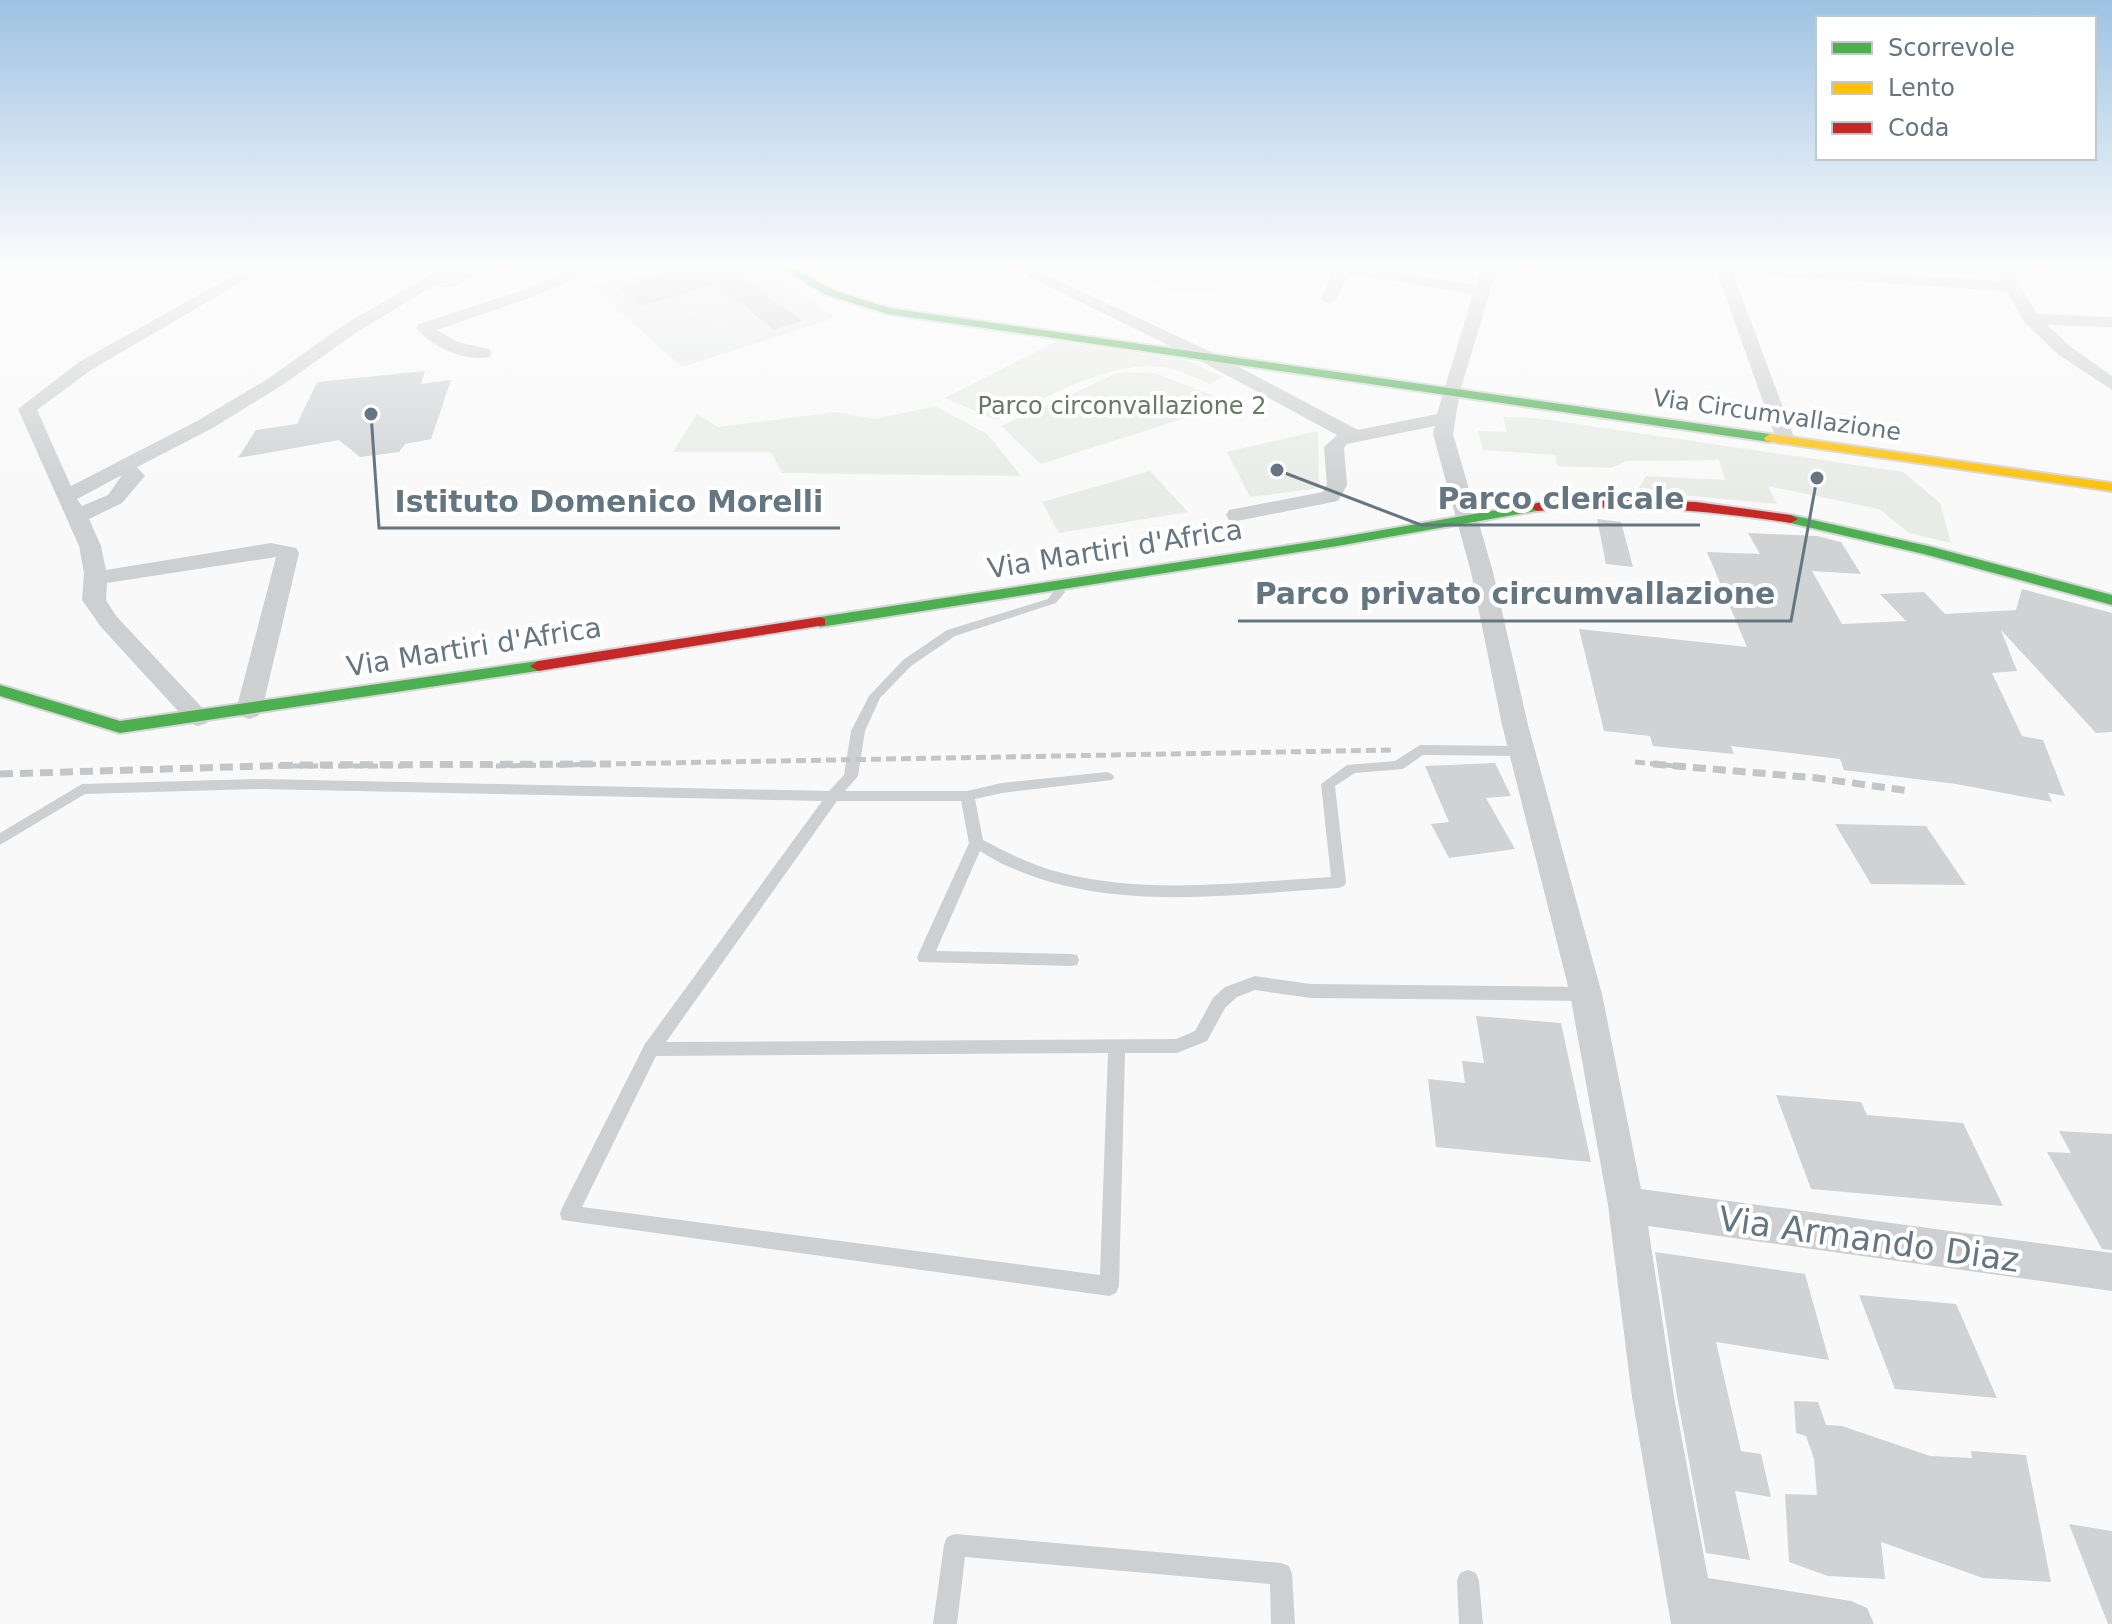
<svg xmlns="http://www.w3.org/2000/svg" width="2112" height="1624" font-family="'DejaVu Sans',sans-serif">
	<style>
		.built { fill: #e8e9e9 }
		.green { fill: #e8ebe6 }
		.building { fill: #d0d2d3 }
		.lines { fill: none; stroke-linecap: round; stroke-linejoin: round }
		.fast-casing { stroke: #d5d6d7; stroke-width: 4 }
		.slow-casing { stroke: #d5d6d7; stroke-width: 4 }
		.jam-casing { stroke: #d5d6d7; stroke-width: 4 }
		.lane { fill: #cecfd0; fill-rule: evenodd }
		.street { fill: #cecfd0; fill-rule: evenodd }
		.fast { fill: #4caf50; fill-rule: evenodd }
		.slow { fill: #ffc107; fill-rule: evenodd }
		.jam { fill: #c62828; fill-rule: evenodd }
		.rail-far1 { stroke: #c3c5c6; stroke-width: 5; stroke-dasharray: 10 5; stroke-linecap: butt }
		.rail { stroke: #c3c5c6; stroke-width: 7; stroke-dasharray: 13 7; stroke-linecap: butt }
		.labels { text-anchor: middle; dominant-baseline: central; stroke-width: 8; stroke-linejoin: round; paint-order: stroke }
		.far-park-label { font-size: 24px; fill: #687a64; stroke: #fff }
		.far-street-label { font-size: 24px; fill: #657683; stroke: #fff }
		.street-label { font-size: 28px; fill: #657683; stroke: #fff }
		.near-street-label { font-size: 34px; fill: #657683; stroke: #fff }
		.leader { fill: none; stroke: #657683; stroke-width: 3 }
		.callout-dot { fill: #657683; stroke: #fff; stroke-width: 3 }
		.callout-label { font-size: 30px; text-anchor: middle; font-weight: bold; fill: #657683; stroke: #fff; stroke-width: 8; stroke-linejoin: round; paint-order: stroke }
	</style>
	<rect width="100%" height="100%" fill="#f9f9f9"/>
	<polygon class="built" points="675,265 764,265 835,318 682,367 590,286"/>
	<g class="green">
		<polygon points="1103,265 1222,265 1217,290 1172,291"/>
		<polygon points="709,294 740,318 705,328 675,304"/>
		<path d="M1057 341 1186 360 1223 377 1210 384C1197 379 1183 371 1169 368 1113 357 1048 398 996 420L945 398Z"/>
		<polygon points="1120,372 1155,373 1232,403 1041,464 1001,426"/>
		<polygon points="935,406 987,434 1021,476 782,473 771,452 673,452 697,414 718,427 836,412 875,419"/>
		<polygon points="1503,417 1536,418 1903,472 1940,503 1951,543 1909,533 1879,509 1768,486 1777,504 1637,491 1646,476 1725,480 1719,460 1626,461 1611,468 1557,466 1555,455 1483,450 1478,431 1507,432"/>
		<polygon points="1318,431 1319,488 1250,497 1227,452"/>
		<polygon points="1150,471 1188,512 1059,533 1042,502"/>
	</g>
	<g class="building">
		<polygon points="652,265 762,265 763,271 742,277 802,321 774,330 716,284 641,306 619,287 665,275"/>
		<polygon points="425,371 421,384 451,380 431,439 405,444 399,452 360,457 339,440 238,458 256,430 297,424 317,382"/>
		<polygon points="1597,519 1621,522 1633,567 1606,564"/>
		<polygon points="1748,533 1817,536 1841,542 1861,574 1812,571 1842,624 1906,621 1880,594 1924,592 1945,614 2016,610 2022,589 2112,613 2112,732 2096,733 2001,630 2017,671 1992,673 2022,736 2043,740 2065,796 2048,793 2052,802 1956,784 1844,770 1840,759 1731,746 1734,754 1653,746 1650,736 1604,731 1579,629 1747,647 1707,552 1760,554"/>
		<polygon points="1495,763 1511,796 1486,798 1515,849 1449,858 1431,824 1449,822 1425,766"/>
		<polygon points="1835,824 1926,826 1966,885 1871,884"/>
		<polygon points="1476,1016 1561,1023 1591,1162 1436,1147 1428,1079 1465,1083 1462,1061 1484,1063"/>
		<polygon points="1776,1095 1861,1102 1867,1115 1963,1123 2003,1206 1811,1189"/>
		<polygon points="2059,1131 2112,1134 2112,1250 2102,1249 2047,1152 2071,1153"/>
		<polygon points="1655,1252 1805,1274 1829,1360 1716,1342 1741,1451 1761,1454 1771,1497 1735,1491 1750,1560 1706,1553 1677,1396"/>
		<polygon points="1859,1295 1956,1304 1997,1398 1895,1389"/>
		<polygon points="1794,1401 1818,1402 1826,1425 1842,1426 1930,1456 1972,1458 1971,1451 2026,1455 2051,1582 1983,1578 1881,1542 1885,1579 1828,1576 1789,1562 1785,1494 1817,1495 1814,1459 1806,1436 1796,1433"/>
		<polygon points="2069,1524 2112,1531 2112,1624 2108,1624"/>
	</g>
	<g class="lines">
		<g class="fast-casing">
			<g id="fast">
				<polygon points="775,265 787,265 835,291 889,308 1770,434 1776,438 1770,442 888,314 827,295"/>
				<polygon points="1537,503 1544,507 1542,510 1337,546 820,627 812,622 820,617 1337,538"/>
				<polygon points="1791,515 1932,547 2112,595 2112,605 1924,554 1786,522 1786,516"/>
				<polygon points="538,661 546,666 544,670 120,733 0,696 0,685 120,721"/>
			</g>
		</g>
		<g class="slow-casing">
			<polygon id="slow" points="1770,434 2112,483 2112,491 1766,441 1764,438"/>
		</g>
		<g class="jam-casing">
			<g id="jam">
				<path d="M1601 499 1696 502 1791 515 1798 519 1791 523C1706 510 1623 503 1537 511L1530 507 1537 503Z"/>
				<polygon points="820,617 825,619 825,625 538,671 530,666 538,661"/>
			</g>
		</g>
		<g class="lane">
			<path d="M1058 583 1062 584 1065 592 1056 603 955 636 911 666 880 698 865 731 858 776 845 791H967L1002 783 1107 772 1112 774 1114 777 1112 780 1002 793 975 799 983 840C1008 853 1033 866 1062 873 1149 895 1242 882 1331 877L1321 784 1347 765 1395 761 1420 745 1522 746 1529 751 1522 756 1423 755 1403 769 1355 773 1335 786 1346 882 1344 886 1339 888C1232 894 1114 913 1012 868 1001 864 990 857 980 851L936 951 1071 954 1077 955 1079 960 1077 965 1071 966 919 962 917 957 969 843 961 801H837L666 1042 1176 1039 1195 1031 1213 998 1225 987 1255 976 1311 984 1586 987 1592 989 1594 994 1592 999 1586 1001 1311 998 1255 990 1237 997 1225 1008 1207 1041 1177 1053H1125L1119 1286 1116 1293 1109 1296 562 1220 560 1214 562 1208 645 1044 822 801 260 789 85 794 0 845V833L82 784 260 779 829 791 844 775 851 731 869 696 903 660 947 630 1048 599 1053 592 1052 586ZM1108 1053 1100 1275 582 1207 656 1056Z"/>
			<polygon points="955,1534 1281,1563 1289,1566 1292,1574 1295,1624 1271,1624 1270,1584 965,1557 957,1624 933,1624 944,1545 947,1537"/>
			<polygon points="1468,1570 1476,1573 1479,1581 1483,1624 1459,1624 1457,1581 1460,1573"/>
		</g>
		<g class="street">
			<path d="M447 265H496L452 287H440L438 283 357 332 281 386 211 429 137 467 145 476 122 503 89 519 101 546 106 570 271 543 296 548 299 553 262 710 258 716 249 719 240 716 236 710 276 557 107 583 106 600 117 617 211 717 207 723 198 726 189 723 101 627 82 600 84 573 79 546 18 409 79 362 236 274H248L250 277 91 370 37 410 71 486 197 421 269 378 345 324ZM122 475 108 495 82 506 77 499Z"/>
			<path d="M583 265H604L535 296 437 330 458 342 489 349 492 353 489 357C464 362 432 347 416 328L419 324 523 290Z"/>
			<polygon points="1005,265 1025,265 1209,351 1358,430 1437,414 1473,294 1348,274 1337,299 1329,304 1321,299 1333,272 1313,268 1311,265 1352,265 1476,285 1482,265 1498,265 1460,391 1453,434 1493,572 1528,725 1602,994 1641,1189 2112,1253 2112,1291 1648,1226 1674,1397 1708,1578 1851,1601 1867,1608 1874,1624 1671,1624 1632,1397 1608,1205 1570,994 1502,725 1471,572 1433,434 1435,426 1347,444 1344,448 1347,485 1338,501 1237,521 1229,520 1226,515 1229,510 1323,492 1327,485 1324,447 1337,435 1197,359"/>
			<polygon points="1682,265 1755,265 2001,281 1991,265 2007,265 2037,314 2112,317 2112,327 2047,325 2071,347 2112,376 2112,390 2059,355 2025,323 2007,291 1733,273 1795,440 1792,444 1778,444 1717,272 1690,270"/>
		</g>
		<use href="#fast" class="fast"/>
		<use href="#slow" class="slow"/>
		<use href="#jam" class="jam"/>
		<g class="rail-far1">
			<polyline points="1635,762 1676,766"/>
			<polyline points="278,766 403,766"/>
			<polyline points="496,766 1394,750"/>
		</g>
		<g class="rail">
			<polyline points="1653,764 1817,778 1910,791"/>
			<polyline points="0,774 298,765 611,764"/>
		</g>
	</g>
	<linearGradient id="sky" x2="0" y2="1"><stop stop-color="#9dc2e2"/><stop offset="0.54" stop-color="#fcfcfc"/><stop offset="1" stop-color="#fcfcfc" stop-opacity="0"/></linearGradient>
	<rect width="2112" height="492" fill="url(#sky)"/>
	<g class="labels">
		<g class="far-park-label">
			<text x="1122" y="406">Parco circonvallazione 2</text>
		</g>
		<g class="far-street-label">
			<text transform="translate(1777 415) rotate(8)">Via Circumvallazione</text>
		</g>
		<g class="street-label">
			<text transform="translate(1115 549) rotate(-9)">Via Martiri d'Africa</text>
			<text transform="translate(474 647) rotate(-9)">Via Martiri d'Africa</text>
		</g>
		<g class="near-street-label">
			<text transform="translate(1869 1239) rotate(8)">Via Armando Diaz</text>
		</g>
	</g>
	<path class="leader" d="M1277 470L1421 525H1700M371 414L379 528H840M1817 478L1791 621H1238"/>
	<g class="callout-dot">
		<circle cx="1277" cy="470" r="8"/>
		<circle cx="371" cy="414" r="8"/>
		<circle cx="1817" cy="478" r="8"/>
	</g>
	<g class="callout-label">
		<text x="1561" y="509">Parco clericale</text>
		<text x="609" y="512">Istituto Domenico Morelli</text>
		<text x="1515" y="604">Parco privato circumvallazione</text>
	</g>
	<rect x="1816" y="16" width="280" height="144" fill="#ffffff" stroke="#c1c8cd" stroke-width="2"/>
	<rect x="1832" y="42" width="40" height="12" fill="#4caf50" stroke="#c1c8cd" stroke-width="2"/>
	<text x="1888" y="56" font-size="24" fill="#657683">Scorrevole</text>
	<rect x="1832" y="82" width="40" height="12" fill="#ffc107" stroke="#c1c8cd" stroke-width="2"/>
	<text x="1888" y="96" font-size="24" fill="#657683">Lento</text>
	<rect x="1832" y="122" width="40" height="12" fill="#c62828" stroke="#c1c8cd" stroke-width="2"/>
	<text x="1888" y="136" font-size="24" fill="#657683">Coda</text>
</svg>
